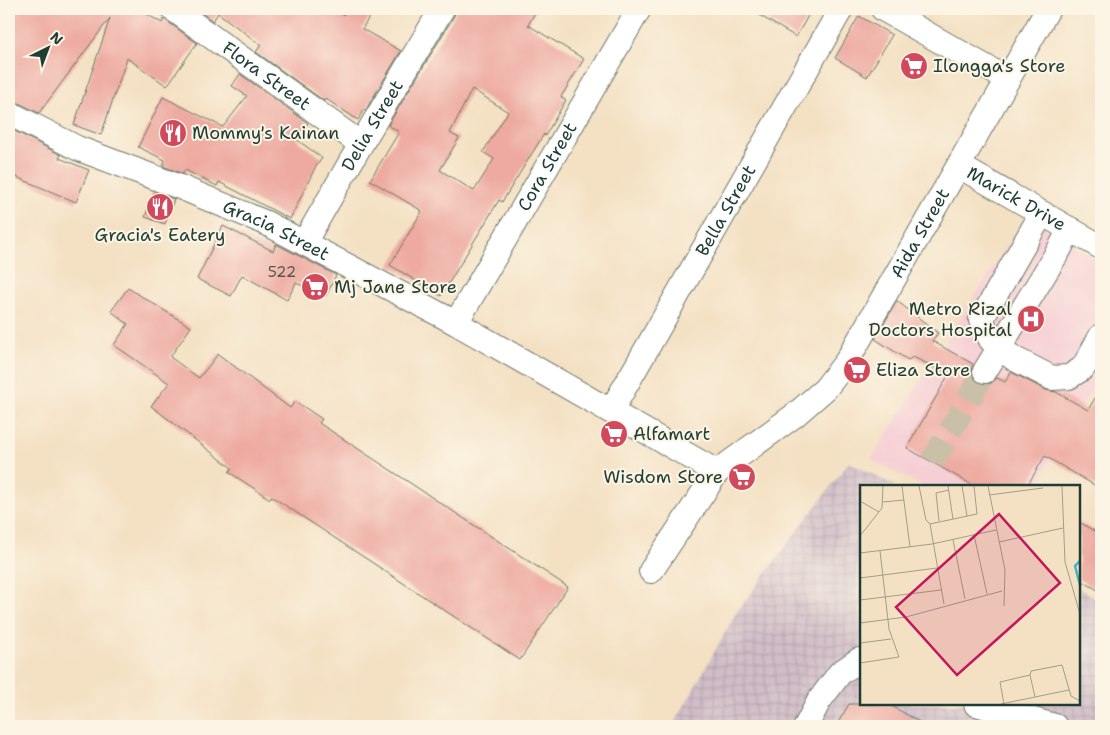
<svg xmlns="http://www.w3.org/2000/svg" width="1110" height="735" font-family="'Shantell Sans',sans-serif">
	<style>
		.built { fill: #f6cfd5 }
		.industrial { fill: url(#industrial-grid) }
		.building { fill: #eeaaa1; fill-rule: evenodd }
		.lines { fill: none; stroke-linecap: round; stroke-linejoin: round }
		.minor-tunnel { stroke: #c9c0a7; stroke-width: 24; stroke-dasharray: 24 12; stroke-linecap: butt }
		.minor-casing { stroke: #6a7666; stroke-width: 26 }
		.minor { stroke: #fff; stroke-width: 24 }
		.labels { text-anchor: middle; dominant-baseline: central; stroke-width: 4; stroke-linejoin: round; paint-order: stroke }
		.number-label { font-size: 15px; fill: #53584f }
		.poi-label { font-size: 18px; fill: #1f3d34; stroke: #fcf5e5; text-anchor: start }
		.street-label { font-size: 18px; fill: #1f3d34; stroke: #fcf5e5 }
		.inset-river { fill: none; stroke: #45b4bf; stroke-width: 2.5 }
		.inset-road { fill: none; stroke: #9f9f8a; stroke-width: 1 }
		.view { fill: #c2185b; fill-opacity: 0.15; stroke: #c2185b; stroke-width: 2.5 }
		.inset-edge { fill: none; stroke: #1f3d34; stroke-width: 2.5 }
	</style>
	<defs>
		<pattern id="industrial-grid" width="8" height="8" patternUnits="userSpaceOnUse" patternTransform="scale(1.25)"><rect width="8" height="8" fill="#d1bdc8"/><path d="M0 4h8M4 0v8" fill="none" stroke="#b3a3ac"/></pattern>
	</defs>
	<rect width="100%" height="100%" fill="#fcf5e5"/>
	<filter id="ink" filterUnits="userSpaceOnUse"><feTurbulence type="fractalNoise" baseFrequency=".02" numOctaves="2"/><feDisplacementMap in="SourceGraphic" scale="10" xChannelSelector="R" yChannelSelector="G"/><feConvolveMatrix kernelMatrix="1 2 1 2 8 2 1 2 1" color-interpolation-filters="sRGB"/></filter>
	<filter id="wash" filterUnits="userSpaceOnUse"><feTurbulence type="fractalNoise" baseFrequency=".0096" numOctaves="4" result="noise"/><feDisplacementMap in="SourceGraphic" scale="20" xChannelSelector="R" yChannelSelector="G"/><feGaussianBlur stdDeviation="1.12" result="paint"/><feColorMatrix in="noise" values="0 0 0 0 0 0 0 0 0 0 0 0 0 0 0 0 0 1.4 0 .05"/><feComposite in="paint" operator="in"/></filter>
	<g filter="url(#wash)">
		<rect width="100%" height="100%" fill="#f4e1c4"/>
		<polygon class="built" points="1026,216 1101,263 1101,374 1035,486 922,486 871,459"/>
		<polygon class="industrial" points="849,462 895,486 861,486 861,704 1079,704 1079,588 1101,602 1101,726 673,726 736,613"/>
		<g id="blocks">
			<g class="building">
				<polygon points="18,9 138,9 162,23 164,19 197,43 167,86 127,58 101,135 74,125 110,18 39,113 15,101 9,99 9,21"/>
				<polygon points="196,9 332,9 343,15 347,9 374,9 362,29 401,51 365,111 364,110 358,120 326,99 324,101 256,52 261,45 218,13 213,21"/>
				<path d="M456 9H537L528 25 584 59 561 97 566 100 545 136 544 134 502 202 499 200 441 296 390 265 422 211 370 180 399 132 388 125 454 16ZM472 89 508 112 483 152 494 159 474 191 440 170 459 138 450 133Z"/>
				<polygon points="749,9 812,9 796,37"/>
				<polygon points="859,16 892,35 867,77 835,58"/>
				<polygon points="240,74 308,123 296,139 322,158 315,168 290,219 219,182 217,186 185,170 183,174 163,166 165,160 138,147 163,97 223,127 247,96 232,86"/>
				<polygon points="9,128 61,155 59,158 89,170 76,202 9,174"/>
				<polygon points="154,192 174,199 165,224 145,217"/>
				<polygon points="223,226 273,251 276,244 336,275 326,296 296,283 287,300 242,275 231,296 197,279"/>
				<polygon points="128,288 191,327 170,357 199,378 218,354 290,408 295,401 322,419 319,423 568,587 520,660 271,496 270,499 229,472 232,468 151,406 169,383 114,345 128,324 111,311"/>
				<polygon points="897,301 938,333 932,341 973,364 971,370 973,377 978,383 985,385 991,383 997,378 1005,382 1011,372 1046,390 1056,392 1088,410 1101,388 1101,489 1045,456 1027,486 974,486 907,448 949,374 913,357 908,360 875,339"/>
				<polygon points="1079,522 1101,535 1101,592 1079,579"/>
				<polygon points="849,704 888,704 927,726 836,726"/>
			</g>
		</g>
	</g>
	<g filter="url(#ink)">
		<use href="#blocks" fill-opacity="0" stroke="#6a7666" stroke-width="1"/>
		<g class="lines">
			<polyline class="minor-tunnel" points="932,462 985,371"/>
			<g class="minor-casing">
				<g id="minor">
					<path id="s1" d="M173 9 361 144"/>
					<polyline points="883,9 1007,79"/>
					<path id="s2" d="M9 113 77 148 180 187 266 223 456 323 717 472"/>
					<path id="s3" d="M959 166 1101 247"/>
					<polyline points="1042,213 981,320 991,340 1013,358 1052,378 1069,377 1083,368 1101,336"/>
					<path id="s4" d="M304 243 361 144 442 9"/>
					<path id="s5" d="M456 323 639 9"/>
					<polyline points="985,371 1059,250 1070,229"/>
					<path id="s6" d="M611 411 841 9"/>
					<path id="s7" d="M651 571 717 472 795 415 825 389 847 361 1048 9"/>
					<polyline points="976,704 1055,726"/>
					<polyline points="806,726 819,701 840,673 859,660 861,660"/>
				</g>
			</g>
			<use href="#minor" class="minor"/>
		</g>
	</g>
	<defs>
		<g id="supermarket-disc" transform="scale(1.4375)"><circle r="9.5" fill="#d1495b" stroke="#fcf5e5"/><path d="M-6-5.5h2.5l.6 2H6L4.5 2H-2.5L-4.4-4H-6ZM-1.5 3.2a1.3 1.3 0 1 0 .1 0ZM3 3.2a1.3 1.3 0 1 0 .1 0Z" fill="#fff"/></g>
		<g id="restaurant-disc" transform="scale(1.4375)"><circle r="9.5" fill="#d1495b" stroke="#fcf5e5"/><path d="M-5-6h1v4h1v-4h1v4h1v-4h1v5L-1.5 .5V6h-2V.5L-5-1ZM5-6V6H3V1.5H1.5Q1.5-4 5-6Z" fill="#fff"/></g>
		<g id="hospital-disc" transform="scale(1.4375)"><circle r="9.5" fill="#d1495b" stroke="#fcf5e5"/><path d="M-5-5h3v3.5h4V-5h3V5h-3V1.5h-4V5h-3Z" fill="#fff"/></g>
	</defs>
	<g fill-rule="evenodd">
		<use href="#supermarket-disc" x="914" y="66"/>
		<use href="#restaurant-disc" x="173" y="133"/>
		<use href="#restaurant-disc" x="160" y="207"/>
		<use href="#supermarket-disc" x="315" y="287"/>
		<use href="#hospital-disc" x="1031" y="319"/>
		<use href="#supermarket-disc" x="857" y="370"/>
		<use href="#supermarket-disc" x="614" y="434"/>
		<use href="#supermarket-disc" x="742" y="477"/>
	</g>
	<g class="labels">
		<g class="number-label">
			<text x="282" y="272">522</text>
		</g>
		<g class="poi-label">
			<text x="933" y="66">Ilongga's Store</text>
			<text x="192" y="133">Mommy's Kainan</text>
			<text x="160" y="235" text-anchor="middle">Gracia's Eatery</text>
			<text x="334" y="287">Mj Jane Store</text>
			<text x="1012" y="309" text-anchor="end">Metro Rizal<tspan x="1012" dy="21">Doctors Hospital</tspan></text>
			<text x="876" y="370">Eliza Store</text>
			<text x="633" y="434">Alfamart</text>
			<text x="723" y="477" text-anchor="end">Wisdom Store</text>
		</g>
		<g class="street-label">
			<text stroke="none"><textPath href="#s1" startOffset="115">Flora Street</textPath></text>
			<text stroke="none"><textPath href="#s4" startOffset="136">Delia Street</textPath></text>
			<text stroke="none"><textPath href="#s5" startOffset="181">Cora Street</textPath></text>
			<text stroke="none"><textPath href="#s3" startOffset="66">Marick Drive</textPath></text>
			<text stroke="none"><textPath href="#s6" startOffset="231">Bella Street</textPath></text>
			<text stroke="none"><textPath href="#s2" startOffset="292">Gracia Street</textPath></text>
			<text stroke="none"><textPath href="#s7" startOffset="438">Aida Street</textPath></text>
		</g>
	</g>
	<g transform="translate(860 485)">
		<rect width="220" height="220" fill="#f4e1c4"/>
		<path class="inset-river" d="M220 76 215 81 220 100"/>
		<path class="inset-road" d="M42 1 50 62M59 1 66 35 70 39M88 1 93 34M102 1 107 31M128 1 145 85 144 121M202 1 205 77 220 129M129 10 183 3M0 16 19 27M23 17 44 15M79 36 76 8 89 5M70 39 84 119M70 39 117 29 114 1M114 50 127 109M0 51 22 23 23 1M93 55 105 114M139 57 203 43M0 68 72 59 136 45M0 93 77 83M0 115 81 105M0 138 46 132 142 106M0 158 31 154M0 178 39 172 29 144 20 66M170 190 171 186 202 180 211 211 220 216M170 190 175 212M141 219 209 205M144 219 140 197 170 190"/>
		<path class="view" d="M139 29 200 98 97 190 36 122Z"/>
		<rect width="220" height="220" class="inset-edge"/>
	</g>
	<rect width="1110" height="735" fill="none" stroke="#fcf5e5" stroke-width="30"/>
	<g transform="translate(48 48) rotate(42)" stroke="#fcf5e5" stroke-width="4" paint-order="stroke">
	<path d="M0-4L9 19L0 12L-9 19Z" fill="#1f3d34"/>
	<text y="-8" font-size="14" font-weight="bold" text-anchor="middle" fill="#1f3d34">N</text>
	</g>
</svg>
